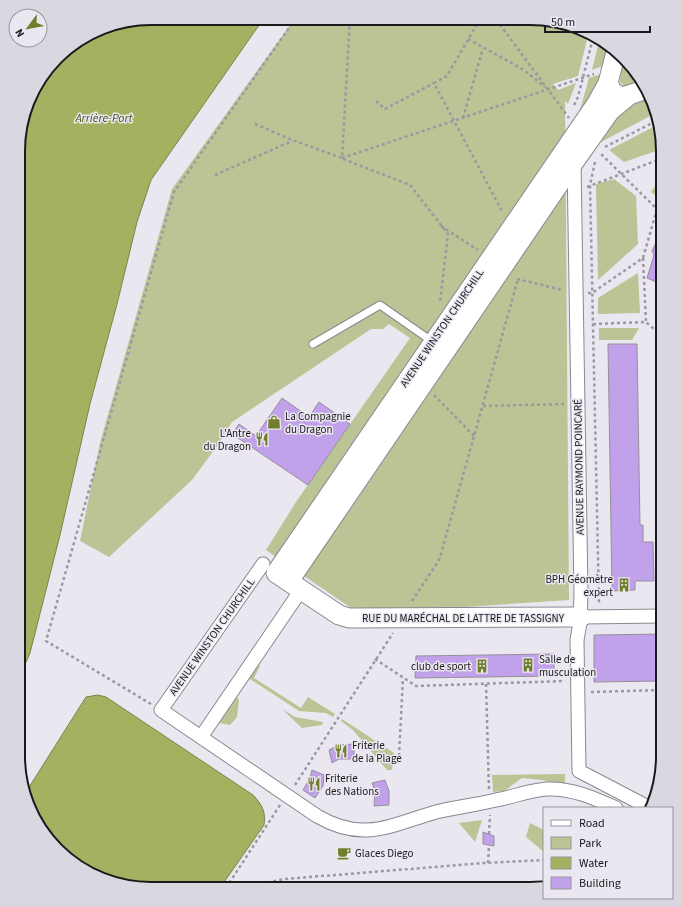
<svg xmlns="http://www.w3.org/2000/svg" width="681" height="907" font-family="'Source Sans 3',sans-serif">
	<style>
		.green { fill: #bac495 }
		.water { fill: #a3b261; stroke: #7a844c }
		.building { fill: #c1a1e9; stroke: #949099 }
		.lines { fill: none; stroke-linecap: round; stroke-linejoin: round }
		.lane-casing { stroke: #8b8890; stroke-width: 9 }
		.street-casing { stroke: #8b8890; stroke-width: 15 }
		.secondary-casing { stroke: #8b8890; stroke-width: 21 }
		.path { stroke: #9b989f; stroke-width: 2.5; stroke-dasharray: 3 3; stroke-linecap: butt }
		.lane { stroke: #fff; stroke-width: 7 }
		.street { stroke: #fff; stroke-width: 13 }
		.secondary { stroke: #fff; stroke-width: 19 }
		.labels { text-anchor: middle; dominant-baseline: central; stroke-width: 3; stroke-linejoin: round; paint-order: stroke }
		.street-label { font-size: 11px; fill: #1a191c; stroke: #ebe7f1 }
		.poi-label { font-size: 11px; fill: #1a191c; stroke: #ebe7f1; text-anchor: start }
		.water-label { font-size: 12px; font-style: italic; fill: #485217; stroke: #ebe7f1 }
		.rim { fill: none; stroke: #1a191c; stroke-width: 2 }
	</style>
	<rect width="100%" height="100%" fill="#ebe7f1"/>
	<g class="green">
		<polygon points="295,18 547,19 588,36 578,76 553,84 558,90 576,83 568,104 565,101 569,600 405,611 354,610 266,550 296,502 410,338 389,324 383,329 371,329 232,422 217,446 192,480 109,557 80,541 100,443 172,189"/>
		<polygon points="599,41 610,45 605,65 592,70"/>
		<polygon points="627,65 641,82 625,87 620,82 621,67"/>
		<polygon points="604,73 578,117 589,78"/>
		<polygon points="650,94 654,114 599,143 595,140 613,113"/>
		<polygon points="657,125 662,149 624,162 609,150"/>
		<polygon points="663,174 663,201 651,192"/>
		<polygon points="614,179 636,196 638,244 598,280 596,184"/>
		<polygon points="638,273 640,313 598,314 598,298"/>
		<polygon points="599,328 639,328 632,340 599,340"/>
		<polygon points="257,664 260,666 254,678 301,708 308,697 335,714 333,717 326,713 299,711 247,677"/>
		<polygon points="237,697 239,700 237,717 230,725 219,723"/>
		<polygon points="282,709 295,717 323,722 322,725 302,728"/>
		<polygon points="342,719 394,753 392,770 387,770 353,730 341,721"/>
		<polygon points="565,774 565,783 562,785 542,780 522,778 504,791 493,792 492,775"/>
		<polygon points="482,820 475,842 459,823"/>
		<polygon points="530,823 544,830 544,852 526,837"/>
	</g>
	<g class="water">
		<polygon points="151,18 264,18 151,180 137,222 117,304 90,404 60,535 30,653 18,681 19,134 36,85 64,51 108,25"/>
		<path d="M98 695 106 697 253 795C262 805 266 811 264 825L220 888H134L77 866 32 815 26 792 86 697Z"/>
	</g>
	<g class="building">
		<polygon points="663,228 663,285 647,278 654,255 652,251"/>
		<polygon points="608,344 637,344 640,525 643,525 643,542 653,542 654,581 635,581 635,590 612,591"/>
		<polygon points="282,398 309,417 319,402 350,424 308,485 232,434 239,424 256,436"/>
		<polygon points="663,634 663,681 594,682 594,635"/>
		<polygon points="554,654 554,676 415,678 416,656"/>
		<polygon points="354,744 354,759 339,759 332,763 329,750 339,745"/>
		<polygon points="312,770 324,775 323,786 315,798 303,790 310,778"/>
		<polygon points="385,780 389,791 389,805 374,806 375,790 372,783"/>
		<polygon points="483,832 494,836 494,846 483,844"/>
	</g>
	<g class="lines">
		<g class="lane-casing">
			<polyline id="lane" points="313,344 380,305 433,342"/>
		</g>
		<g class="street-casing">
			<g id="street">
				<polyline points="574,162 581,593 580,623 577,640 579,771 648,807"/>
				<path d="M263 564 161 710 317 816C363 843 391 825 436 812 456 807 476 805 496 800 513 797 530 790 547 789 572 788 594 798 616 808"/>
				<polyline points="581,617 663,616"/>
				<polyline points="201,737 301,590"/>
			</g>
		</g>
		<g class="secondary-casing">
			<g id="secondary">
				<polyline points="616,52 608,83 613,93 623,97 647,89"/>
				<polyline points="289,581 574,162 610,111 627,97"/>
				<polyline points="581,617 349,618 339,615 276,573 597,103 608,83"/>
			</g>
		</g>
		<g class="path">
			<polyline points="480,19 447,76 434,83 503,213"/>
			<polyline points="489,19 501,26 569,118"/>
			<polyline points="468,39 524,70 545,87"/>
			<polyline points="376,101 385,109 434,83"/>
			<polyline points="574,105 578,97 593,38"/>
			<polyline points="463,118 483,48"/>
			<polyline points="255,124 292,140 342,158 350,19"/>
			<polyline points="605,147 656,121"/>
			<polyline points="342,158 594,74"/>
			<polyline points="343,159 410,185 448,234 440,302"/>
			<polyline points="595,162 590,185 599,604"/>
			<polyline points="215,175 292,141"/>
			<polyline points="587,187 663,158"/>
			<polyline points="441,226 478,250"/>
			<polyline points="643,258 646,322"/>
			<polyline points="517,279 563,290"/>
			<polyline points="588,293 592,293 643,258 657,209 600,153"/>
			<polyline points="593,324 646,322 663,337"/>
			<polyline points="434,395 474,436"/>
			<polyline points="483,406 566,404"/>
			<polyline points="412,601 438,562 441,554 518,279"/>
			<polyline points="375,659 416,686 565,681"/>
			<polyline points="486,684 489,790"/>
			<polyline points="591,692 663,690"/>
			<polyline points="151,704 46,641 174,192 296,18"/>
			<polyline points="399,756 403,678"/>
			<polyline points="295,785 393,633"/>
			<polyline points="489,834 490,815"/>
			<polyline points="488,863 489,846"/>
			<polyline points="226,888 280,805"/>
			<polyline points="238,888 285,879 484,863 544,860"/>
		</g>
		<use href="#lane" class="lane"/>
		<use href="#street" class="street"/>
		<use href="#secondary" class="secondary"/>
	</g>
	<defs>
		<g id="shop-bare" transform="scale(1.08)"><path d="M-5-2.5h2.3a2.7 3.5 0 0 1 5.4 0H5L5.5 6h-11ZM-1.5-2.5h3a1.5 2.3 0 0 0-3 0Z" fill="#717f2c" stroke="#ebe7f1" stroke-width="2.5" paint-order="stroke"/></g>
		<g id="restaurant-bare" transform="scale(1.08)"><path d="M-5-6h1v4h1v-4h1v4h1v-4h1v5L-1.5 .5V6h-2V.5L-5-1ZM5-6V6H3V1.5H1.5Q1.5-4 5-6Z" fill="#717f2c" stroke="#ebe7f1" stroke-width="2.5" paint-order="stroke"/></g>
		<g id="building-bare" transform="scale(1.08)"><path d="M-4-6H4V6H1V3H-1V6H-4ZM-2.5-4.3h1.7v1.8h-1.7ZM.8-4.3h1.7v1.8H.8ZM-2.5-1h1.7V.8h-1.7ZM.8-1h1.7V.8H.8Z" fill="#717f2c" stroke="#ebe7f1" stroke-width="2.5" paint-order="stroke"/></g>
		<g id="cafe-bare" transform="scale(1.08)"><path d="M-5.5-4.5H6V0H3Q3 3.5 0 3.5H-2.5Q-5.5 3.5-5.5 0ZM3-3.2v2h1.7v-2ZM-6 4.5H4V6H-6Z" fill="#717f2c" stroke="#ebe7f1" stroke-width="2.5" paint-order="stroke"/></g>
	</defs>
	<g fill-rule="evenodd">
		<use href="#shop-bare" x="274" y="422"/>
		<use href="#restaurant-bare" x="262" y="439"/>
		<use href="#building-bare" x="624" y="585"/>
		<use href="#building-bare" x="528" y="665"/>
		<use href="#building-bare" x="482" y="666"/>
		<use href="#restaurant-bare" x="341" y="751"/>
		<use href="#restaurant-bare" x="314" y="784"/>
		<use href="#cafe-bare" x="344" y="853"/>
	</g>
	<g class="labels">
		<g class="street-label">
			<text transform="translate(442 328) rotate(-56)">AVENUE WINSTON CHURCHILL</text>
			<text transform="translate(579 467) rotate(-91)">AVENUE RAYMOND POINCARÉ</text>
			<text x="463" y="618">RUE DU MARÉCHAL DE LATTRE DE TASSIGNY</text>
			<text transform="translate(212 637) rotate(-55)">AVENUE WINSTON CHURCHILL</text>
		</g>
		<g class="poi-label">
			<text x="285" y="416">La Compagnie<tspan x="285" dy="13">du Dragon</tspan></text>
			<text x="251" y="433" text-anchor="end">L'Antre<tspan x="251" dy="13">du Dragon</tspan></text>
			<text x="613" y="579" text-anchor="end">BPH Géomètre<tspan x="613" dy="13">expert</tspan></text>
			<text x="539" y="659">Salle de<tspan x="539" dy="13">musculation</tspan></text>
			<text x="471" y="666" text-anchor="end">club de sport</text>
			<text x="352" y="745">Friterie<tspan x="352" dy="13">de la Plage</tspan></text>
			<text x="325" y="778">Friterie<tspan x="325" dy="13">des Nations</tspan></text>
			<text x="355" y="853">Glaces Diego</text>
		</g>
		<g class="water-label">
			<text x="104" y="118">Arrière-Port</text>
		</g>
	</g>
	<path d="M0 0H681V907H0ZM151 25H530A126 126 0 0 1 656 151V756A126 126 0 0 1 530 882H151A126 126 0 0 1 25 756V151A126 126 0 0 1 151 25Z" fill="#dad7e0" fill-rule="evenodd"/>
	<path class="rim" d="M151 25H530A126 126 0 0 1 656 151V756A126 126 0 0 1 530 882H151A126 126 0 0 1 25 756V151A126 126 0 0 1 151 25Z"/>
	<rect x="543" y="807" width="130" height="92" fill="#ebe7f1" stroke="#97959c"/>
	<rect x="551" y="820" width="20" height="6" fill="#ffffff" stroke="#97959c"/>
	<text x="579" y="827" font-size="12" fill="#1a191c">Road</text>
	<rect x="551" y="837" width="20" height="12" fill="#bac495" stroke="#97959c"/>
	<text x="579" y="847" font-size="12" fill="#1a191c">Park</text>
	<rect x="551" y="857" width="20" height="12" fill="#a3b261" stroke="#97959c"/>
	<text x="579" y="867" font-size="12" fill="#1a191c">Water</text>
	<rect x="551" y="877" width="20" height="12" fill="#c1a1e9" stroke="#97959c"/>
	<text x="579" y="887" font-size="12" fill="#1a191c">Building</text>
	<g transform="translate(28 28) rotate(238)"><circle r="19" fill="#ebe7f1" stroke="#97959c"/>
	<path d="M0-3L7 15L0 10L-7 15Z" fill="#717f2c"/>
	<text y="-6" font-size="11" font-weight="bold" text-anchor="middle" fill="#1a191c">N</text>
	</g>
	<path d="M545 26v6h105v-6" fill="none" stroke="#1a191c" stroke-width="2"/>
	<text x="551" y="26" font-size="12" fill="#1a191c" stroke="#ebe7f1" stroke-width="3" paint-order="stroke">50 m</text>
</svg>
